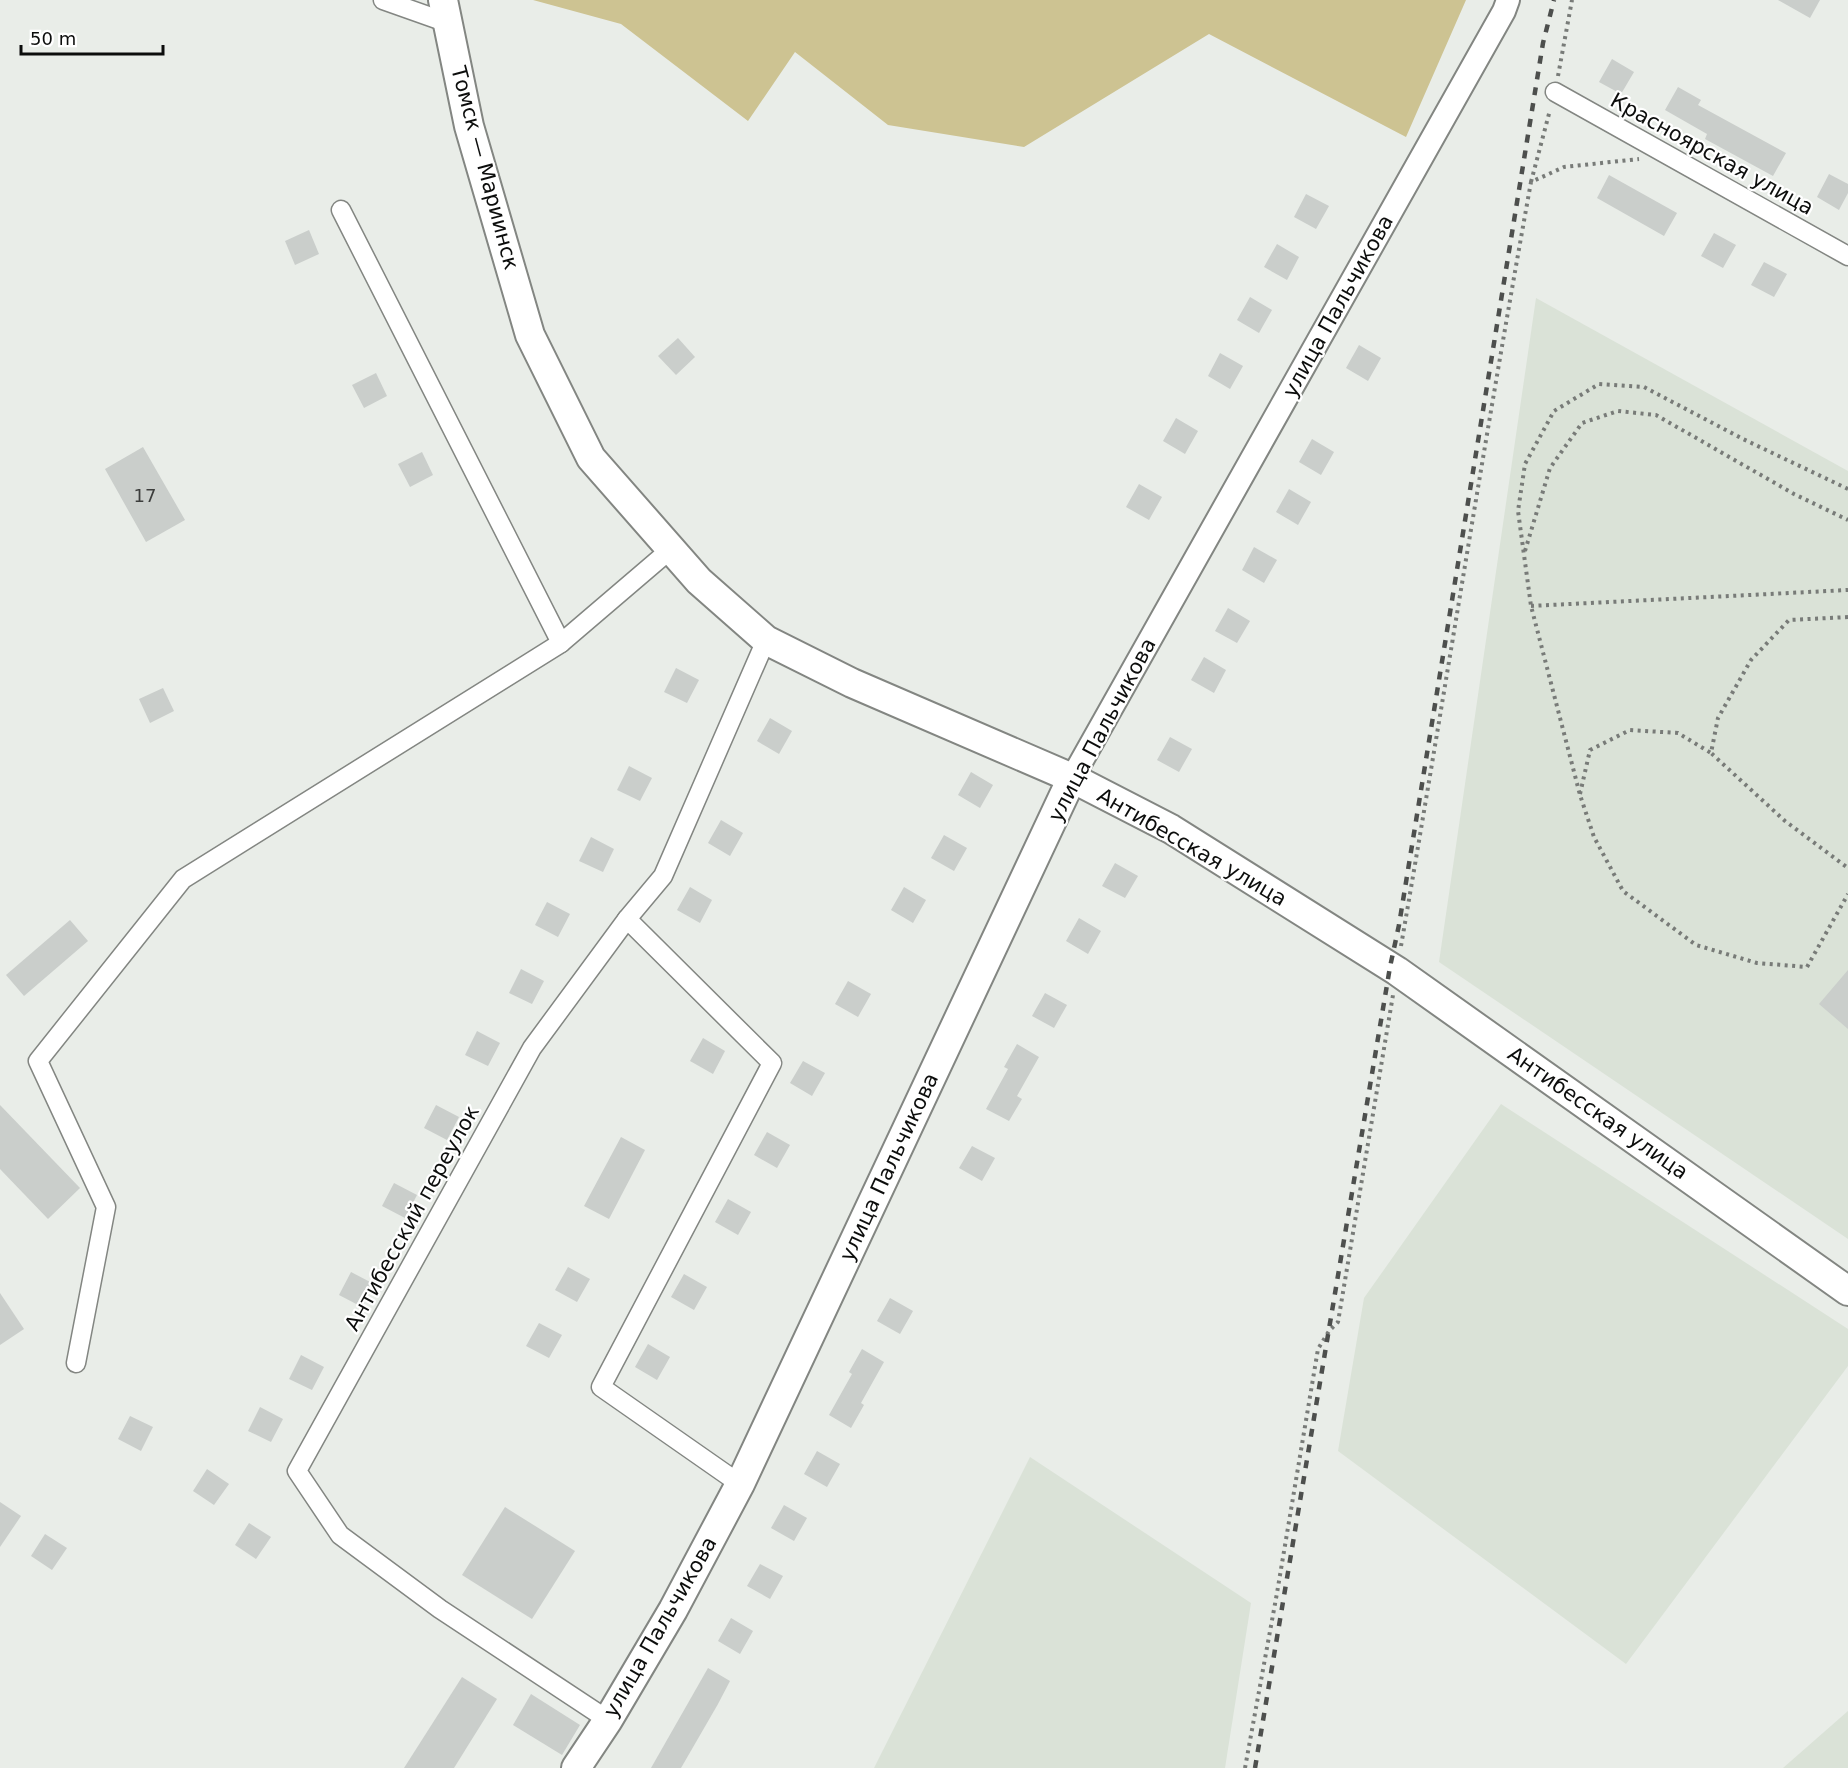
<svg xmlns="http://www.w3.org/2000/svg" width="1848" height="1768" font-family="'DejaVu Sans',sans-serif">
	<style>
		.built { fill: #dae2d7 }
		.green { fill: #cdc392 }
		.building { fill: #cacecb }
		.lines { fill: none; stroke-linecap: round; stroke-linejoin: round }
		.minor-casing { stroke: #838682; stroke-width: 21 }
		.tertiary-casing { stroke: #838682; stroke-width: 26 }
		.primary-casing { stroke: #838682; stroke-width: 32 }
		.path { stroke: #787b78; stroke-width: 4; stroke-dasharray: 3 4.5; stroke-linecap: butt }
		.minor { stroke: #fff; stroke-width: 18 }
		.tertiary { stroke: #fff; stroke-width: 22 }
		.primary { stroke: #fff; stroke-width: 28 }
		.rail { stroke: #4d4f4d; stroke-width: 4.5; stroke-dasharray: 8 8; stroke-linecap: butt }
		.labels { text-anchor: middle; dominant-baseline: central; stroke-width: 4.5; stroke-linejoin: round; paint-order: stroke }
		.number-label { font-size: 18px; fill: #3c3d3c }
		.street-label { font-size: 21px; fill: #0c0d0c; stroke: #fff }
	</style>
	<rect width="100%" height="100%" fill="#e9ede8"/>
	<g class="built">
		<polygon points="1536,298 1848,471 1848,1239 1439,962"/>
		<polygon points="1501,1104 1848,1329 1848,1366 1626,1664 1338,1451 1364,1298"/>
		<polygon points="1030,1457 1251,1603 1225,1768 874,1768"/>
		<polygon points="1848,1711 1848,1768 1783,1768"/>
	</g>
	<polygon class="green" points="533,0 1466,0 1406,137 1209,34 1024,147 888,125 795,52 748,121 621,24"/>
	<g class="building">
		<polygon points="1778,0 1820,0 1810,18"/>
		<polygon points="1612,59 1634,72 1621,94 1599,82"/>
		<polygon points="1678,87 1701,100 1698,105 1786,153 1773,176 1705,139 1707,134 1665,110"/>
		<polygon points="1829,174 1848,184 1848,193 1839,210 1817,197"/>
		<polygon points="1609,175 1677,213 1664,236 1597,198"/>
		<polygon points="1306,194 1329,206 1316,229 1294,217"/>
		<polygon points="309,230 319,254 295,265 285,241"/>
		<polygon points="1714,233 1736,245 1723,268 1701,256"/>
		<polygon points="1277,244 1299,257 1287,280 1264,267"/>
		<polygon points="1764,262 1787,274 1774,297 1751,285"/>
		<polygon points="1250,297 1272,310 1259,333 1237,320"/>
		<polygon points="678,338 695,357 676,375 658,356"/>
		<polygon points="1359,345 1381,358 1368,381 1346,368"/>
		<polygon points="1220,353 1243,366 1230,389 1208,376"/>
		<polygon points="376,373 387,396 364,408 352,385"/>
		<polygon points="1176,418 1198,431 1185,454 1163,441"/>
		<polygon points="1312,439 1334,452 1321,475 1299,462"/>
		<polygon points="143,447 185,520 146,542 105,469"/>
		<polygon points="422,452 433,475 410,487 398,464"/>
		<polygon points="1139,484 1162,497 1149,520 1126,507"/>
		<polygon points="1289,489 1311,502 1298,525 1276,512"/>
		<polygon points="1254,547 1277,560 1264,583 1242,570"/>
		<polygon points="1228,608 1250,621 1237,643 1215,631"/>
		<polygon points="1204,657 1226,670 1214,693 1191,680"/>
		<polygon points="676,668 699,680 687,703 664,692"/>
		<polygon points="163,688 174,711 150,723 139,699"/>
		<polygon points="770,718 792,731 779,754 757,741"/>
		<polygon points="1170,737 1192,749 1179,772 1157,760"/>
		<polygon points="629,766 652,778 640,801 617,790"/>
		<polygon points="971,772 993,785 980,808 958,795"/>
		<polygon points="721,820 743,833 730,856 708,843"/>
		<polygon points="944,835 967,848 954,871 931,858"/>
		<polygon points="591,837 614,849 603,872 579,861"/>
		<polygon points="1115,863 1138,876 1125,898 1102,886"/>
		<polygon points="690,887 712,900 700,923 677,910"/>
		<polygon points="904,887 926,900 913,923 891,910"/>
		<polygon points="547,902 570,914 558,937 535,925"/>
		<polygon points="1079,918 1101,931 1088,954 1066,941"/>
		<polygon points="70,920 88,941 24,996 6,975"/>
		<polygon points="521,969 544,981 532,1004 509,993"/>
		<polygon points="1848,970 1848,1029 1819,1004"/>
		<polygon points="848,981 871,994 858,1017 835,1004"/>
		<polygon points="1045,993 1067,1005 1054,1028 1032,1016"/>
		<polygon points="477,1031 500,1043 488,1066 465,1055"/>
		<polygon points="703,1038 725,1051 713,1074 690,1061"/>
		<polygon points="1017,1044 1039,1057 1017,1096 1022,1099 1009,1121 986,1109 1008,1069 1004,1067"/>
		<polygon points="803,1061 825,1073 812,1096 790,1083"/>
		<polygon points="0,1105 80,1188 48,1219 0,1169"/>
		<polygon points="436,1105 459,1117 447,1140 424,1128"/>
		<polygon points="767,1132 790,1145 777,1168 754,1155"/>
		<polygon points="621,1137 645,1150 609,1219 584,1206"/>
		<polygon points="972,1146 995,1158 982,1181 959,1168"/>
		<polygon points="394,1183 417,1195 405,1218 382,1206"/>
		<polygon points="728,1199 751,1212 738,1235 715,1222"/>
		<polygon points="568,1267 590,1279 577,1302 555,1290"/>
		<polygon points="351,1272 374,1284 362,1307 339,1295"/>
		<polygon points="684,1274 707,1287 694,1310 671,1297"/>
		<polygon points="0,1293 24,1329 0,1345"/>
		<polygon points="890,1298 913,1311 900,1334 877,1321"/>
		<polygon points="539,1323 562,1335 549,1358 526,1346"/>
		<polygon points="648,1344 670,1357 657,1380 635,1367"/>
		<polygon points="862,1349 884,1362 861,1403 864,1405 851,1428 829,1415 852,1374 849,1372"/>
		<polygon points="301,1355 324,1367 312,1390 289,1379"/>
		<polygon points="260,1407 283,1419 271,1442 248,1431"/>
		<polygon points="130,1416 153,1427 141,1451 118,1439"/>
		<polygon points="817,1451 840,1464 827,1487 804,1474"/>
		<polygon points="207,1469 229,1484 214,1505 193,1491"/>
		<polygon points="0,1502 21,1516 0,1547"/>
		<polygon points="784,1505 807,1518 794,1541 771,1528"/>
		<polygon points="505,1507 575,1551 532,1619 462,1575"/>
		<polygon points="249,1523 271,1537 256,1559 235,1545"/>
		<polygon points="45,1534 67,1548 52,1570 31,1556"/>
		<polygon points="760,1564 783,1576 770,1599 747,1586"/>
		<polygon points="731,1618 753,1631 740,1654 718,1641"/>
		<polygon points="708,1668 730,1681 718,1704 681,1768 651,1768"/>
		<polygon points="462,1677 497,1699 454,1768 404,1768"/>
		<polygon points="531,1694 580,1725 562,1755 513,1725"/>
	</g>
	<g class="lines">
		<g class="minor-casing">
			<g id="minor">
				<polyline points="383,0 448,23"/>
				<polyline points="1555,92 1848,256"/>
				<polyline points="341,210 561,643"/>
				<polyline points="627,919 772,1063 601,1387 740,1484"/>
				<polyline points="76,1363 106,1207 38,1061 183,879 561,643 671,549"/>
				<polyline points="608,1720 440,1609 340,1535 297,1471 532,1048 627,919 663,876 766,640"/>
			</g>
		</g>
		<g class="tertiary-casing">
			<polyline id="tertiary" points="1072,778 1504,11 1508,0"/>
		</g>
		<g class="primary-casing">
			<g id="primary">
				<polyline points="443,0 469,126 530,335 591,458 699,581 766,640 852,683 1072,778 1171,829 1397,971 1848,1291"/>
				<polyline points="576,1768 608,1720 673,1610 740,1484 1072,778"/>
			</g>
		</g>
		<g class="path">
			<polyline points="1558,76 1572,0"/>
			<polyline points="1531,182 1550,110"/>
			<polyline points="1848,489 1743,439 1644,387 1599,384 1554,411 1525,464 1518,511 1531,606 1580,795 1594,837 1623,891 1696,945 1757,963 1807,967 1848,894"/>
			<polyline points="1525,551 1550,468 1582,423 1618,411 1656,415 1794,494 1848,520"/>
			<polyline points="1531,606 1848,590"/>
			<polyline points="1848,617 1789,620 1751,660 1718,718 1711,753 1785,821 1848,868"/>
			<polyline points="1580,794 1590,750 1630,730 1678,733 1711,753"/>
			<path d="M1401 946C1445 692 1485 436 1531 182L1564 167 1639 159"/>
			<polyline points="1245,1768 1277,1593 1318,1349 1329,1331 1338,1322 1393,995"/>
		</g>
		<use href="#minor" class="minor"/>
		<use href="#tertiary" class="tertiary"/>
		<use href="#primary" class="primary"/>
		<polyline class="rail" points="1255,1768 1390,967 1399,925 1543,43 1554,0"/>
	</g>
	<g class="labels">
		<g class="number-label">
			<text x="145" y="495">17</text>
		</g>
		<g class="street-label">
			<text transform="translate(1712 154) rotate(29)">Красноярская улица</text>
			<text transform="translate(485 168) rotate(75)">Томск — Мариинск</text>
			<text transform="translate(1338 306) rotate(-61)">улица Пальчикова</text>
			<text transform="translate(1102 730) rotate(-62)">улица Пальчикова</text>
			<text transform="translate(1192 847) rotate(30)">Антибесская улица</text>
			<text transform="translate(1598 1113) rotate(35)">Антибесская улица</text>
			<text transform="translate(889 1167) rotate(-65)">улица Пальчикова</text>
			<text transform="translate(412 1218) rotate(-61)">Антибесский переулок</text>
			<text transform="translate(660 1627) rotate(-60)">улица Пальчикова</text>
		</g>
	</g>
	<path d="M21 45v9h142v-9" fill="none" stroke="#0c0d0c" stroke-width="3"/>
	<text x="30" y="45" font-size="18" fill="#0c0d0c" stroke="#ffffff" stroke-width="4.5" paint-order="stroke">50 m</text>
</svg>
